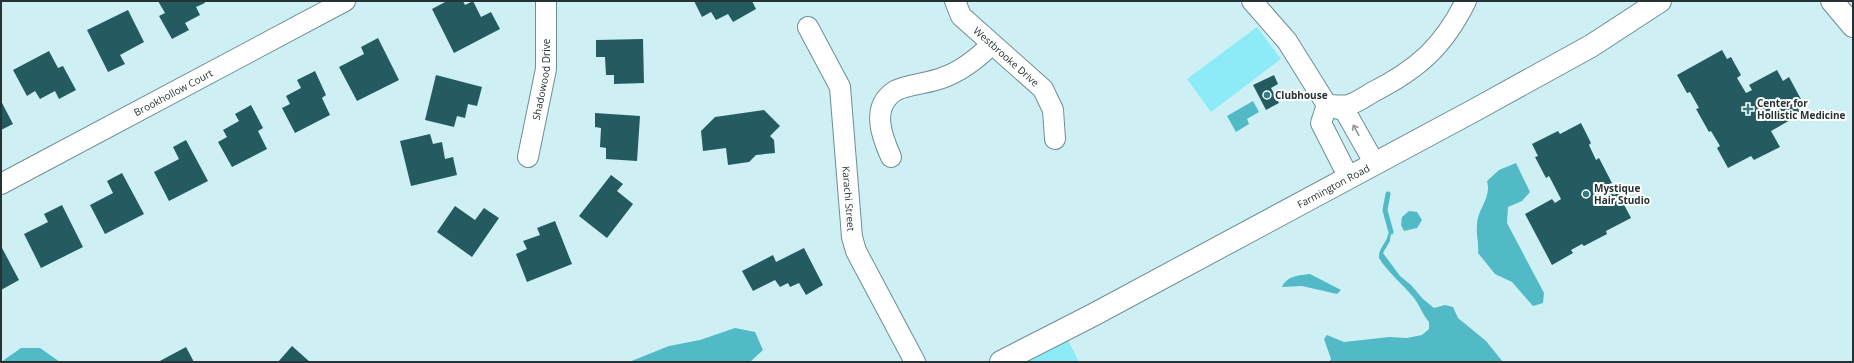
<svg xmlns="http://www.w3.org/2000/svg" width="1854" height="363" font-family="'Open Sans',sans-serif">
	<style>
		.green { fill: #8debf7 }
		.water { fill: #52bac6 }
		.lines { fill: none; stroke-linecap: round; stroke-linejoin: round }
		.stream { stroke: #52bac6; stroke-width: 5 }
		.building { fill: #245b61 }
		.street-casing { stroke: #6e8e92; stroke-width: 22 }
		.secondary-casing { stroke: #6e8e92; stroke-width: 24 }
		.street { stroke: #fff; stroke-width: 20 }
		.secondary { stroke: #fff; stroke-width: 22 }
		.oneway { stroke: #92999a }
		.poi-dot { fill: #337b83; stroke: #fff; stroke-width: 1.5 }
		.labels { text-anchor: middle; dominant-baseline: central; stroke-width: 4; stroke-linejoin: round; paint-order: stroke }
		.street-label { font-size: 10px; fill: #253335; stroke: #fff }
		.poi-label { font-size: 10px; font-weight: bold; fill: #253335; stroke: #fff; text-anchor: start }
	</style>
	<rect width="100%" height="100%" fill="#cef0f5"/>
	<g class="green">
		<polygon points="1257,27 1281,59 1211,112 1187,79"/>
		<polygon points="1067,338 1079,362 1021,362"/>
	</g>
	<g class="water">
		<polygon points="1253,101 1259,112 1247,119 1249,124 1236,132 1227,116"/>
		<path d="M1516 163 1530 192 1522 201 1508 207 1507 223 1544 293 1543 303 1533 306 1512 282 1495 274 1478 253C1479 243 1476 235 1477 225 1477 209 1492 198 1487 181L1499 170Z"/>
		<polygon points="1409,211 1417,212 1422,220 1417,228 1404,231 1401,225 1402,217"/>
		<path d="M1391 232 1390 241 1383 253 1400 276 1411 285 1423 299 1434 308 1445 305 1453 307 1458 318 1486 341 1503 362H1329L1331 359 1324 339 1327 335 1344 342 1389 337 1407 338 1422 335 1429 329V322C1423 315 1420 306 1414 298 1403 284 1388 273 1379 258 1378 248 1387 243 1388 234Z"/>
		<path d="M1310 274 1341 290 1337 294 1302 286 1282 287C1287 276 1299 275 1310 274Z"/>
		<polygon points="735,328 755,332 763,350 750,362 629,362 669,346 700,340"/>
		<polygon points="21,348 40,348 60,362 1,362"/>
	</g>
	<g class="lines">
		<polyline class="stream" points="1388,194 1385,210 1391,232"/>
	</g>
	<g class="building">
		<polygon points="158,1 204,1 205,3 196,7 200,15 185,23 189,30 172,39 159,16 165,13"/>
		<polygon points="447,1 463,1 465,5 473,1 481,17 491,12 500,29 454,53 432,9"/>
		<polygon points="694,1 752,1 756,9 733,22 728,14 716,20 711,12 702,17"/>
		<polygon points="128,10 144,42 120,55 125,64 108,72 87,30"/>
		<polygon points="378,38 399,80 357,101 339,67 364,54 361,47"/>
		<polygon points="643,39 644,83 614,84 614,75 606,75 605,57 596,57 596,40"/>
		<polygon points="1722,50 1727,59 1731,57 1741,75 1737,78 1746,93 1752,90 1749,85 1777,70 1783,81 1789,77 1802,101 1796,105 1801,114 1771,131 1780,147 1754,160 1751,156 1728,168 1717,148 1720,146 1711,131 1709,132 1696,109 1699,108 1690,92 1687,93 1677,75"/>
		<polygon points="49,51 58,68 63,66 76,90 59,99 55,91 40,99 35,91 27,96 13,70"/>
		<polygon points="315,71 326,95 322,98 330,115 295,133 282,108 290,104 286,96 301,88 297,80"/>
		<polygon points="436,75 482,87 477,106 468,104 465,118 457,116 454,127 425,120"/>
		<polygon points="1274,75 1278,84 1271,88 1279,103 1266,110 1253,85"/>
		<polygon points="1,101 13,124 1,130"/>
		<polygon points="251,105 263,128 258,131 267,149 232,167 218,142 227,137 223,130 239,121 235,114"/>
		<polygon points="764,110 780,126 770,136 774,140 775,153 756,155 749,162 728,165 726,148 703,151 701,131 715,117"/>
		<polygon points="595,113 640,116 637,161 606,159 606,148 600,147 601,128 595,127"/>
		<polygon points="1581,123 1591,143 1589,145 1596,160 1599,158 1612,183 1609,184 1614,195 1618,193 1631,218 1606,231 1607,234 1584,246 1582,244 1571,250 1573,253 1552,265 1525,214 1552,199 1555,203 1561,199 1549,176 1546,178 1535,157 1538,156 1532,144 1558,131 1560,134"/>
		<polygon points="430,134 433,144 442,142 445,159 453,157 457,175 411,186 400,141"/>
		<polygon points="186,140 208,181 169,201 154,172 179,159 173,147"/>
		<polygon points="122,173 144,214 105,234 90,205 113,193 107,181"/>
		<polygon points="611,175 623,184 617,191 633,204 607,238 579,216"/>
		<polygon points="62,205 83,247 41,268 24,234 48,222 44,214"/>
		<polygon points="455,206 475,220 484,208 499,218 472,257 437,232"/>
		<polygon points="555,221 572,264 527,282 516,254 527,249 523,241 540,235 537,228"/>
		<polygon points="1,246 19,280 1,290"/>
		<polygon points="804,248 823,285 806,295 799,283 790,287 788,283 780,287 775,280 753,291 742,271 773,255 776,262"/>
		<polygon points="292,346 310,362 278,362"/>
		<polygon points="186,347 194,362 158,362"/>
	</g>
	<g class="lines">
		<g class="street-casing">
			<g id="street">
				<path id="s1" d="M955 1 961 16 1043 89 1053 110 1055 139"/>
				<path d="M1252 1 1287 41 1327 105C1334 105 1342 106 1348 105 1357 103 1366 96 1373 92 1418 69 1443 47 1466 1"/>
				<path id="s2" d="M808 27 840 87 852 237 856 251 915 362"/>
				<path id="s3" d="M528 157 546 69V1"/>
				<path d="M891 157C882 137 870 107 895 91 904 85 930 83 942 78 962 71 977 59 992 44"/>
				<polyline points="1349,178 1321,123 1327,105 1345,111 1375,164"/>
				<path id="s4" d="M1 184 345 1"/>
			</g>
		</g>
		<g class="secondary-casing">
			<g id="secondary">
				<polyline points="1832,1 1853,26"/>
				<path id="s5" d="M1001 362 1093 315 1473 111 1591 46 1660 1"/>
			</g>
		</g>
		<use href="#street" class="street"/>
		<use href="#secondary" class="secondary"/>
	</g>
	<defs><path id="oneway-shaft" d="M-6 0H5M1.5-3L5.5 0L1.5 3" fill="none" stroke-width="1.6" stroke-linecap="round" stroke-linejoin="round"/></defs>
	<use class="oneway" href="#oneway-shaft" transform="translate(1356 130) rotate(-119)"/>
	<g class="poi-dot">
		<circle cx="1267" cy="95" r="4"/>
		<path d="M1746 103h4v4h4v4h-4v4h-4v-4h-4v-4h4z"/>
		<circle cx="1586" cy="194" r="4"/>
	</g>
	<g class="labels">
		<g class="street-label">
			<text stroke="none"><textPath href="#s1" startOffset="77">Westbrooke Drive</textPath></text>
			<text stroke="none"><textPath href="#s3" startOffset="79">Shadowood Drive</textPath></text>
			<text stroke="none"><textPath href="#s4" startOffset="195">Brookhollow Court</textPath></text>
			<text stroke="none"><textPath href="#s5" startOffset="376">Farmington Road</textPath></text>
			<text stroke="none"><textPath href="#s2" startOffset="180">Karachi Street</textPath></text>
		</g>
		<g class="poi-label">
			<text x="1275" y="95">Clubhouse</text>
			<text x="1757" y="103">Center for<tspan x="1757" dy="12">Hollistic Medicine</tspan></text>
			<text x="1594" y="188">Mystique<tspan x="1594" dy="12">Hair Studio</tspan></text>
		</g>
	</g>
	<rect width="1854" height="363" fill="none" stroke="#253335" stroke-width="4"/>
</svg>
